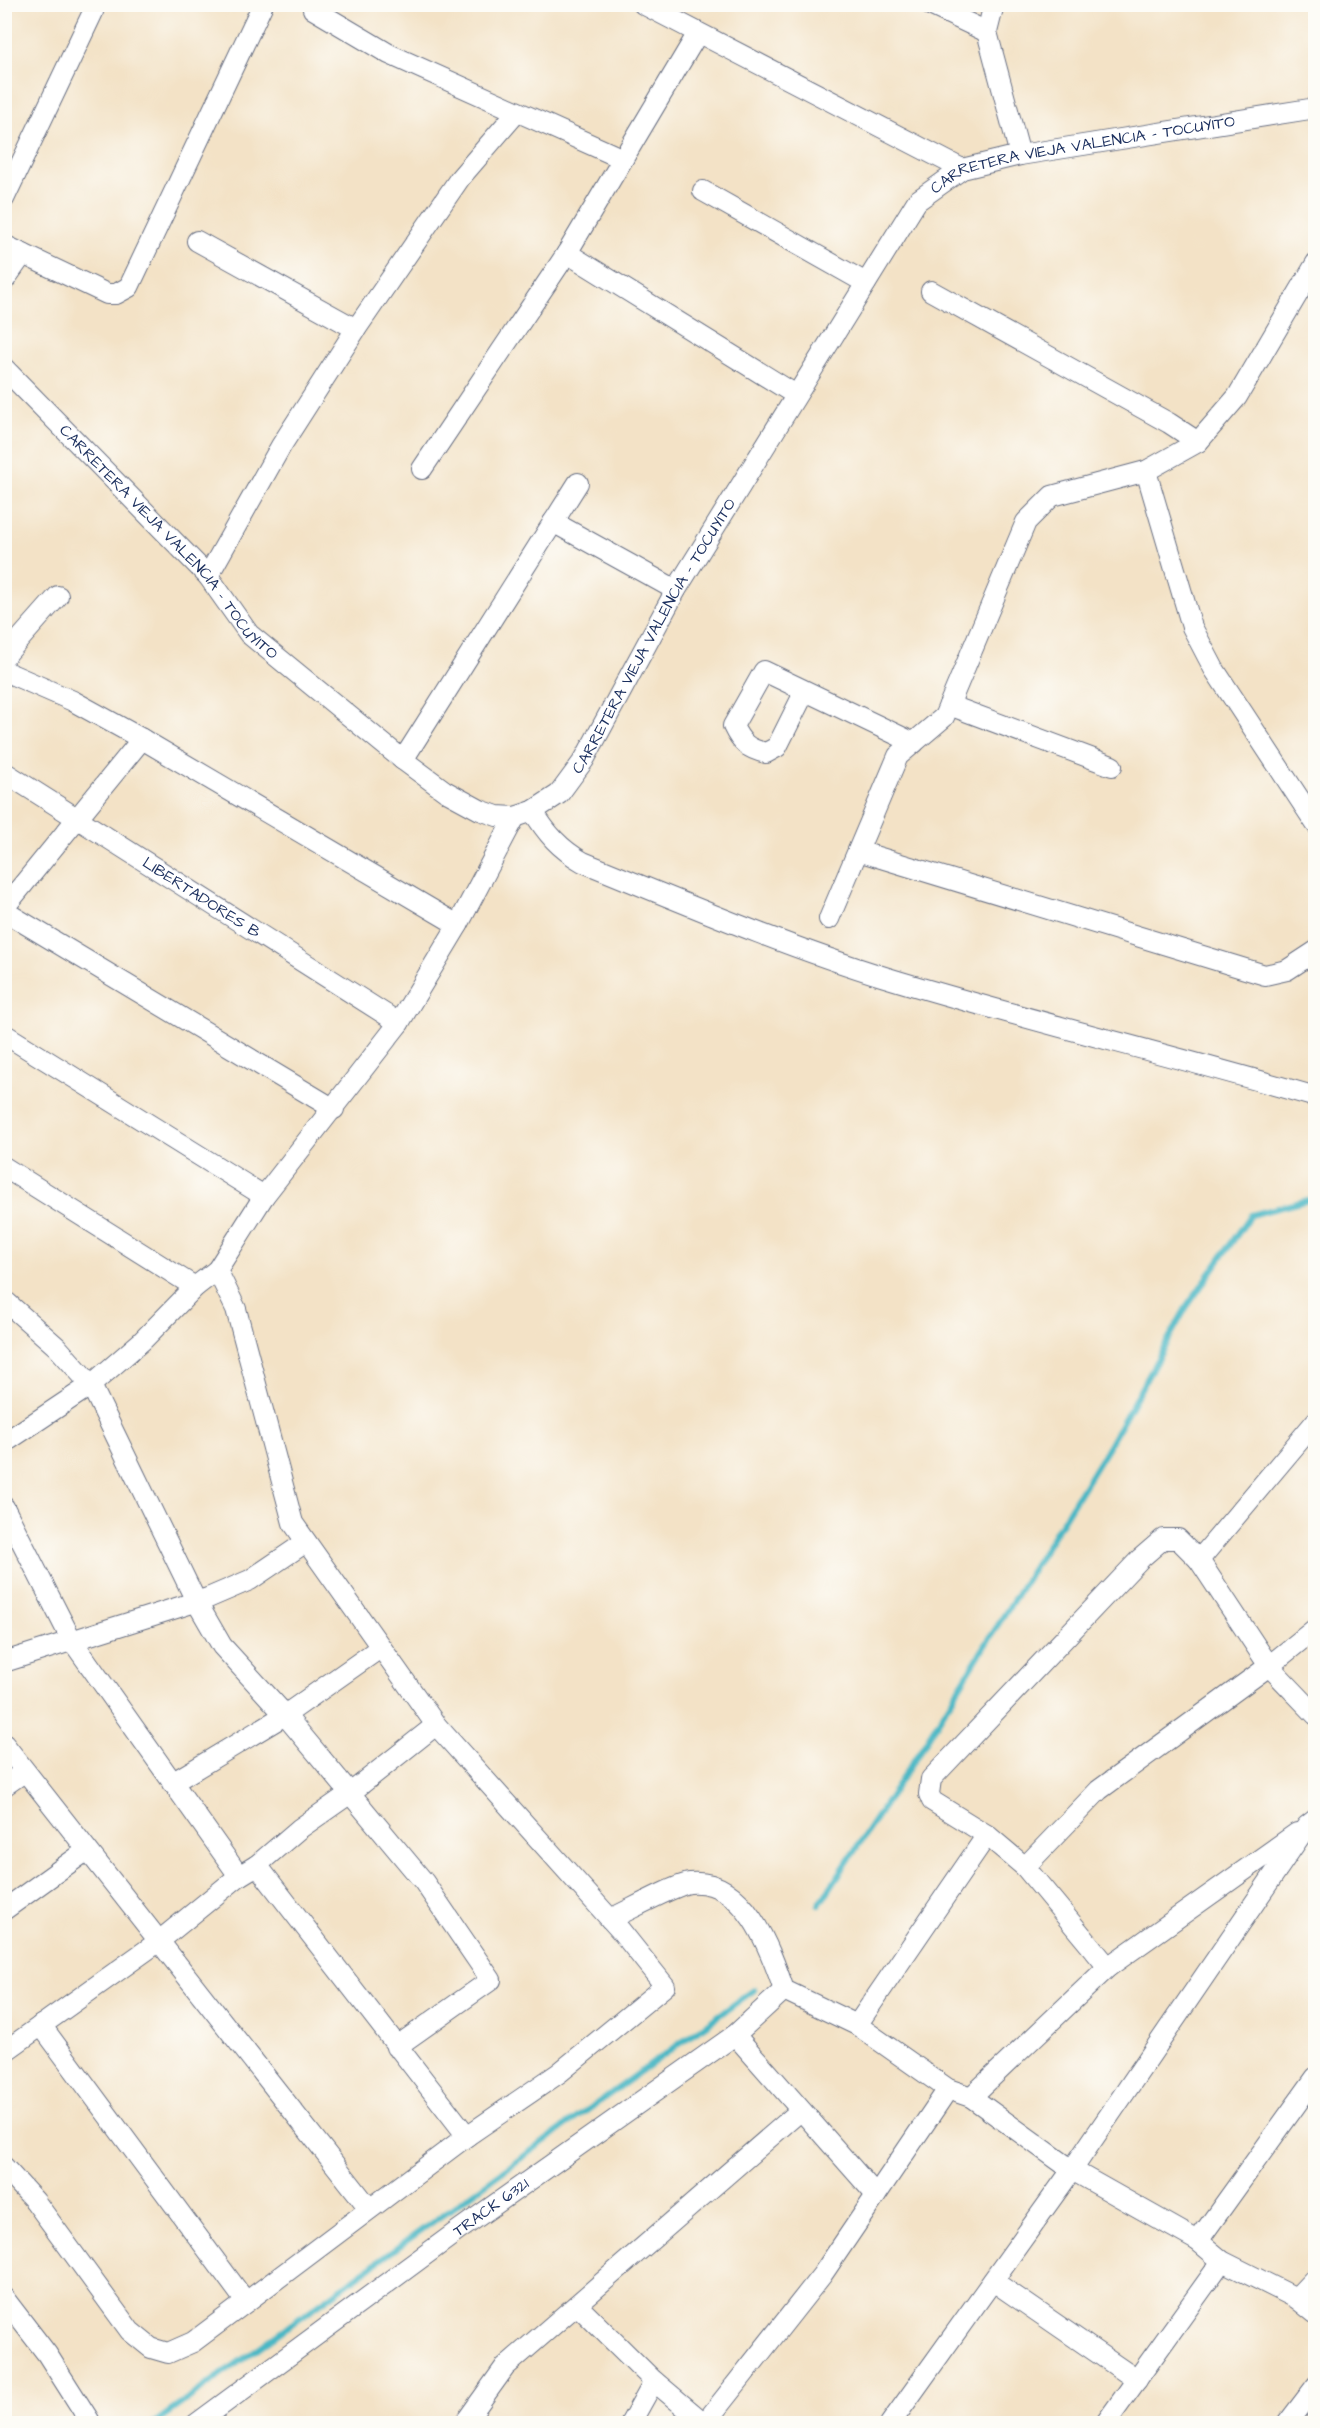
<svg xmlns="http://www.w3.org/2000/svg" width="1320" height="2428" font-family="'Architects Daughter',sans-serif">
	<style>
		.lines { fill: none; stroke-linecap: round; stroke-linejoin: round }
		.stream { stroke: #4ab7c5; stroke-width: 6 }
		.minor-casing { stroke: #676e82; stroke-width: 22 }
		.minor { stroke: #fff; stroke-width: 20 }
		.labels { text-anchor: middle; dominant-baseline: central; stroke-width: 6; stroke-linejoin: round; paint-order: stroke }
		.street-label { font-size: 16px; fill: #1b2f5e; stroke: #fdfcf7 }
	</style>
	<rect width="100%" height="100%" fill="#fdfcf7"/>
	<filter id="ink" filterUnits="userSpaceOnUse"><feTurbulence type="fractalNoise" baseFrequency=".0167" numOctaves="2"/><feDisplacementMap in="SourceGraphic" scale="12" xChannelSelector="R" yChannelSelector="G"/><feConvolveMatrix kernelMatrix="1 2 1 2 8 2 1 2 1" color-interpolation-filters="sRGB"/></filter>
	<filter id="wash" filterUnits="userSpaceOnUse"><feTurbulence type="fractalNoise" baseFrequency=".008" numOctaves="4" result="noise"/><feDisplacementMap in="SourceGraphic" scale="24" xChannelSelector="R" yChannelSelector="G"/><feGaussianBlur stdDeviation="1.35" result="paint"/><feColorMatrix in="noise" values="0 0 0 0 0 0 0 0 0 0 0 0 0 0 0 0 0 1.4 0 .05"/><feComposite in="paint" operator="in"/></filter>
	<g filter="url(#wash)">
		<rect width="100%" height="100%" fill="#f3e2c6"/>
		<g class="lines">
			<g class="stream">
				<polyline points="819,1905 918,1754 1110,1444 1186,1308 1251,1215 1316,1198"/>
				<polyline points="153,2424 754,1990"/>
			</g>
		</g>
	</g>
	<g filter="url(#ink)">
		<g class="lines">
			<g class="minor-casing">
				<g id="minor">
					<polyline points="643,4 962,169"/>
					<polyline points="928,4 987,32"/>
					<polyline points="994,4 987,32 1020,155"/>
					<polyline points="313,9 389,54 623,159"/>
					<polyline points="703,191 866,283"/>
					<polyline points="4,199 93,12"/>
					<polyline points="197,241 356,329"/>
					<polyline points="4,245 107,294 116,294 129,287 263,4"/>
					<polyline points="567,253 796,395"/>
					<polyline points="4,281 23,254"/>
					<polyline points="931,291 1169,423 1198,442"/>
					<path id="s1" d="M4 368 208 576 249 634 403 760 445 791 480 810 497 816 515 817 533 811 559 794 584 760 676 590 917 201 962 169 1020 155 1316 108"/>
					<polyline points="422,469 567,253 698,33"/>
					<polyline points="1146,471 1192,627 1214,669 1316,824"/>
					<polyline points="553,522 676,590"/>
					<polyline points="208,576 281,446 356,329 460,178 517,112"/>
					<polyline points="4,657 58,596"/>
					<polyline points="4,671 73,701 142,739 458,925"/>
					<path d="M805 691 777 747 766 753C748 749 741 743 733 726L764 671 914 743"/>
					<polyline points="949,705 1112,766"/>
					<polyline points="403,760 578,483"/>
					<path id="s2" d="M4 772 399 1023"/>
					<path d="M533 811C546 833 560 849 583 862 684 903 784 946 888 978 1029 1021 1173 1055 1316 1097"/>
					<polyline points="858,851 1265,975 1287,970 1316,951"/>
					<polyline points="4,908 142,739"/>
					<polyline points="4,911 334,1109"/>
					<polyline points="829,919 898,756 944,717 1026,522 1052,496 1146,471 1198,442 1237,397 1316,263"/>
					<polyline points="4,1034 264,1196"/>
					<polyline points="4,1167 195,1287"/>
					<polyline points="4,1300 57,1347 91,1385 196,1601 222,1646 285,1715 424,1882 491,1980 396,2047"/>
					<polyline points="4,1443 91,1385 142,1341 195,1287 217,1270 264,1196 399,1023 458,925 515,817"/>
					<polyline points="4,1507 71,1639 239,1876"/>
					<polyline points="1199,1560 1316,1421"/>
					<polyline points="4,1662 208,1598 250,1580 306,1542"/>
					<polyline points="4,1744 369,2208"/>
					<polyline points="172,1783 285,1715 380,1648"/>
					<polyline points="4,1786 24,1772"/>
					<polyline points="257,1865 467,2136"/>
					<polyline points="1025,1867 1099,1790 1269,1666 1316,1628"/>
					<polyline points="4,1910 86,1851"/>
					<path d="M610 1919C626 1912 677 1884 690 1883 745 1878 770 1949 784 1990L857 2025 948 2089 971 2097 1072 2170 1198 2241 1222 2261 1296 2298 1316 2314"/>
					<polyline points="1108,1967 1025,1867 987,1835 932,1801 929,1794 931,1779 1141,1558 1163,1539 1178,1539 1199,1560 1269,1666 1316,1715"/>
					<polyline points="41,2025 246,2302"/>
					<polyline points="857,2025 987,1835"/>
					<polyline points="735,2035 876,2195"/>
					<polyline points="4,2052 158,1942 239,1876 257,1865 299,1829 349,1794 436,1725"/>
					<polyline points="971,2097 1108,1967 1297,1833"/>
					<polyline points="4,2167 35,2201 130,2331 151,2348 168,2353 193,2342 467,2136 559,2073 665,1986 621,1931 436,1725 293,1523 236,1309 217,1270"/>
					<polyline points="1198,2241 1316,2077"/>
					<polyline points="993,2281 1137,2380"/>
					<polyline points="4,2298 47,2354 89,2420 83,2424"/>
					<polyline points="1296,2298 1316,2277"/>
					<polyline points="577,2305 654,2381 705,2424"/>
					<polyline points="705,2423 822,2275 948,2089"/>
					<path id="s3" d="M196 2424 459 2230 735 2035 784 1990"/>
					<polyline points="464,2424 505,2367 800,2111"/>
					<polyline points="630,2424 654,2381"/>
					<polyline points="890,2424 1072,2170 1307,1826 1316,1819"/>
					<polyline points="1105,2424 1222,2261"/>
					<polyline points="1287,2424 1316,2386"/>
				</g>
			</g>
			<use href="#minor" class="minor"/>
		</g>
	</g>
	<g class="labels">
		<g class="street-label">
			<text stroke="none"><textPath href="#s1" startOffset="1608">CARRETERA VIEJA VALENCIA - TOCUYITO</textPath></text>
			<text stroke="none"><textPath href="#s1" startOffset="240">CARRETERA VIEJA VALENCIA - TOCUYITO</textPath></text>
			<text stroke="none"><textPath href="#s1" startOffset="924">CARRETERA VIEJA VALENCIA - TOCUYITO</textPath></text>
			<text stroke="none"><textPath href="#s2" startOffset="234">LIBERTADORES B</textPath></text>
			<text stroke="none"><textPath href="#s3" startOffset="366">TRACK 6321</textPath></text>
		</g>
	</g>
	<rect width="1320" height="2428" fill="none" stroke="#fdfcf7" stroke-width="24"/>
</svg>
